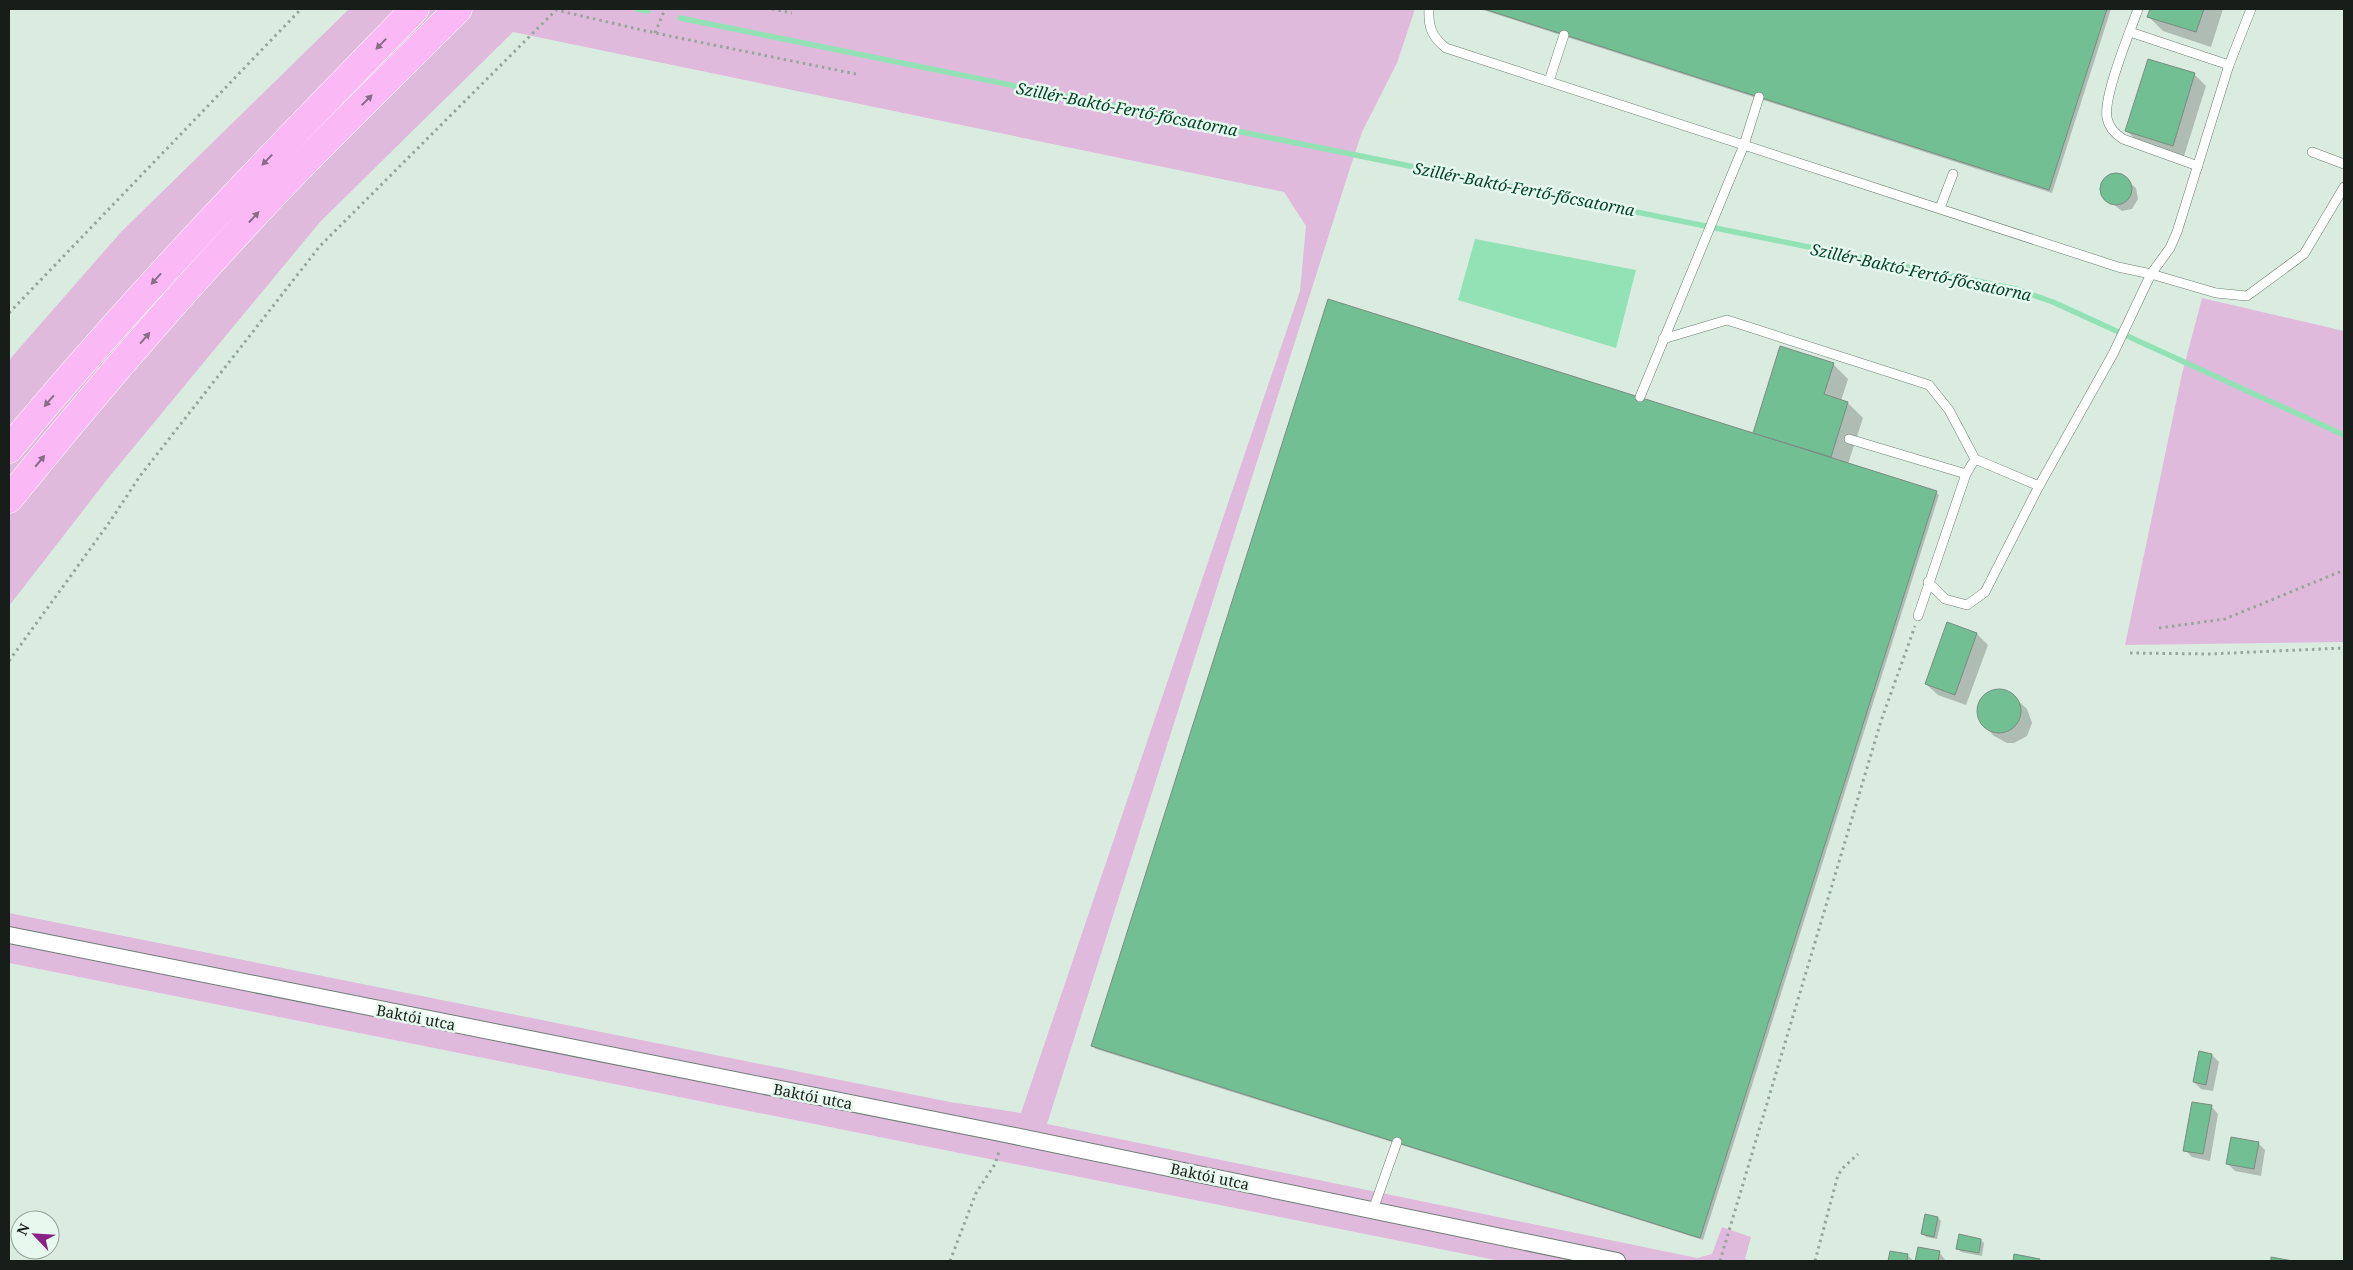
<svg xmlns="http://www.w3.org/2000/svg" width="2353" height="1270" font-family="'Noto Serif',serif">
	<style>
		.green { fill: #e0badd }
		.water { fill: #93e2b5 }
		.shadow { fill: #0003 }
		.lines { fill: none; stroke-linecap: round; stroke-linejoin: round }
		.stream { stroke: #93e2b5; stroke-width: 5.5 }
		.building { fill: #71bf93; stroke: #7b8c81 }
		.lane-casing { stroke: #6d7e74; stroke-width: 10 }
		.street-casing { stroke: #6d7e74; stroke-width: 18 }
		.highway-casing { stroke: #fff; stroke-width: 29 }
		.path { stroke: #97a59c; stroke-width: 3; stroke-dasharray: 2.5 4; stroke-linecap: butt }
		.lane { stroke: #fff; stroke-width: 9 }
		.street { stroke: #fff; stroke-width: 16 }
		.highway { stroke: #fab9f5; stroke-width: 28 }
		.oneway { fill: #886c88 }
		.labels { text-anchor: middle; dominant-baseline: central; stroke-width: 5; stroke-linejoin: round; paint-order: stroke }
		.street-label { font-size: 15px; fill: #171e1a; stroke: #e7f9ee }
		.water-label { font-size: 16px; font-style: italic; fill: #024428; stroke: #e7f9ee }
	</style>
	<rect width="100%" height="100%" fill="#daece0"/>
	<g class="green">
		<polygon points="349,9 1415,9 1397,63 1362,132 1351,165 1047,1124 1697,1258 1712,1254 1722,1227 1751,1237 1745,1259 1750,1261 1500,1261 9,963 9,913 950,1102 1021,1113 1300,291 1306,226 1284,192 513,32 320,222 109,477 9,606 9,360 121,232"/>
		<polygon points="2202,298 2344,331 2344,642 2125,645 2182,374"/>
	</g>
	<polygon class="water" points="1475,239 1636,270 1616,348 1458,300"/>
	<g class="shadow">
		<polygon points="1480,9 2111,9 2052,193"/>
		<polygon points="2151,9 2223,9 2211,47 2163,31 2148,16"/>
		<polygon points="2149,60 2195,75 2206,86 2184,156 2138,142 2127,131"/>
		<polygon points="2118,174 2136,188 2138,199 2132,209 2122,211 2104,197 2101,186 2107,177"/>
		<polygon points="1833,364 1848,379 1841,401 1848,403 1863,418 1848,464 1936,492 1939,495 1703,1240 1096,1049 1093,1046 1758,435 1754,432"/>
		<polygon points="1948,624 1977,634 1988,645 1966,705 1938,695 1926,684"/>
		<polygon points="2003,690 2015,698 2027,709 2032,723 2027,736 2014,743 2007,743 1994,736 1983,724 1978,710 1979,703 1989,692"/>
		<polygon points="2212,1055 2219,1062 2213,1091 2201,1089 2194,1082"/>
		<polygon points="2211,1106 2218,1114 2210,1161 2192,1157 2185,1150"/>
		<polygon points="2258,1143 2265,1150 2261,1176 2235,1171 2228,1164"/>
		<polygon points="1938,1218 1941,1221 1937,1239 1926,1237 1923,1234"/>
		<polygon points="1981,1240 1984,1243 1982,1256 1961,1252 1957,1248"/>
		<polygon points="1919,1248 1939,1252 1946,1261 1916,1261"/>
		<polygon points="1891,1252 1907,1255 1914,1261 1889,1261"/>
	</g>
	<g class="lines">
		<g class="stream">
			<polyline points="637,9 648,11"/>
			<polyline points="680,18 2016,289 2053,302 2344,435"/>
		</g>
	</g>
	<g class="building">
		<polygon points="1484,9 2107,9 2049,190"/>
		<polygon points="2150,9 2204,9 2196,32 2147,17"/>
		<polygon points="2148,59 2195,73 2173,146 2125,131"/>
		<circle cx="2116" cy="189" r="16"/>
		<polygon points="1328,299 1937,491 1700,1238 1091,1046"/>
		<polygon points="1780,346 1834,363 1824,394 1848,402 1831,457 1753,433"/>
		<polygon points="1947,622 1977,633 1955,695 1925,684"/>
		<circle cx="1999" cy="711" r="22"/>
		<polygon points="2199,1051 2212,1054 2206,1085 2193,1082"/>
		<polygon points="2192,1102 2212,1105 2203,1154 2183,1151"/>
		<polygon points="2231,1137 2259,1142 2254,1169 2226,1164"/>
		<polygon points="1925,1214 1938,1217 1934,1237 1921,1234"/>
		<polygon points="1959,1234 1981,1239 1979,1253 1956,1249"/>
		<polygon points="1918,1247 1940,1251 1938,1261 1915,1261"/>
		<polygon points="1890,1251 1908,1254 1907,1261 1888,1261"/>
		<polygon points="2014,1254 2040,1259 2039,1261 2013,1261"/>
		<polygon points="2271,1257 2293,1261 2271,1261"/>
	</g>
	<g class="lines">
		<g class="lane-casing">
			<g id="lane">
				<path d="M1429 9C1428 27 1432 37 1446 48L2118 267 2151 274 2170 248 2177 232 2229 65 2251 9"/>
				<path d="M2138 9C2130 32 2103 96 2107 118 2109 128 2115 134 2123 139L2198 166"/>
				<polyline points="2130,32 2229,65"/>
				<polyline points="1549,81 1564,35"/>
				<polyline points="2312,152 2344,164"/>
				<polyline points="1940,208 1953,174"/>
				<polyline points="1663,339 1727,320 1929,385 1949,410 1975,459"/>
				<polyline points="1640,397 1744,145 1759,97"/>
				<polyline points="1849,439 1966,474 1918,616"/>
				<polyline points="1966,474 1975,459 2039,486"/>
				<polyline points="1928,582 1945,599 1967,605 1985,592 2039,486 2113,354 2151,274 2216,293 2247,296 2304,254 2344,187"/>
				<polyline points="1373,1210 1397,1142"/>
			</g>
		</g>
		<g class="street-casing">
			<polyline id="street" points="9,935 1005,1134 1617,1261"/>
		</g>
		<g class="highway-casing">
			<g id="highway">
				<path d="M9 449C136 295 275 152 415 9"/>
				<path d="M9 499C100 386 195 276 295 172 349 117 404 63 458 9"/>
			</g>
		</g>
		<g class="path">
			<polyline points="772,9 792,13"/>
			<polyline points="655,33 665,9"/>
			<polyline points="9,313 301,9"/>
			<polyline points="2159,628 2225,619 2344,570"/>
			<polyline points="2130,653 2209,654 2344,648"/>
			<polyline points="9,661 109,523 140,476 320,246 556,10 655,33 856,74"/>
			<polyline points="950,1261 976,1193 995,1164 1000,1149"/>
			<polyline points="1720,1261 1881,721 1915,626"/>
			<polyline points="1815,1261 1838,1175 1843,1168 1858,1154"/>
		</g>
		<use href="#lane" class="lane"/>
		<use href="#street" class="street"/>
		<use href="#highway" class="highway"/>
	</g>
	<defs><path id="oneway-solid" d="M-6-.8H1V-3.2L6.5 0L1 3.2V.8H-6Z" transform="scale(1.25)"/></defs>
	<g class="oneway">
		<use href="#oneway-solid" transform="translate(381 44) rotate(134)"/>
		<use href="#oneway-solid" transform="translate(367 100) rotate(-45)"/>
		<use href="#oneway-solid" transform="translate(267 160) rotate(134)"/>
		<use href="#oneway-solid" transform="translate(254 217) rotate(-47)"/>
		<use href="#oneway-solid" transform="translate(156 279) rotate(132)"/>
		<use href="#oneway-solid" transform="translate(145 338) rotate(-49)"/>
		<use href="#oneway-solid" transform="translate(49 401) rotate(131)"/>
		<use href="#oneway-solid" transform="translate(40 461) rotate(-50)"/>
	</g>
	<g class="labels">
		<g class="street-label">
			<text transform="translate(416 1017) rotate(11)">Baktói utca</text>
			<text transform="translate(813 1096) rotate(11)">Baktói utca</text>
			<text transform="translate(1210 1176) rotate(12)">Baktói utca</text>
		</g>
		<g class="water-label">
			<text transform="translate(1127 109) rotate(11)">Szillér-Baktó-Fertő-főcsatorna</text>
			<text transform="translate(1524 189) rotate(11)">Szillér-Baktó-Fertő-főcsatorna</text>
			<text transform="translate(1921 272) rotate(12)">Szillér-Baktó-Fertő-főcsatorna</text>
		</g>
	</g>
	<rect width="2353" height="1270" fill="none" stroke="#171e1a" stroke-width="20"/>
	<g transform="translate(35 1235) rotate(295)"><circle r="24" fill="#e7f9ee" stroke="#94a199"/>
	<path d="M0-4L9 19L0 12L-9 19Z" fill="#892187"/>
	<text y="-8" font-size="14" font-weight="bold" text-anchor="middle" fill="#171e1a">N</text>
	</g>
</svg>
